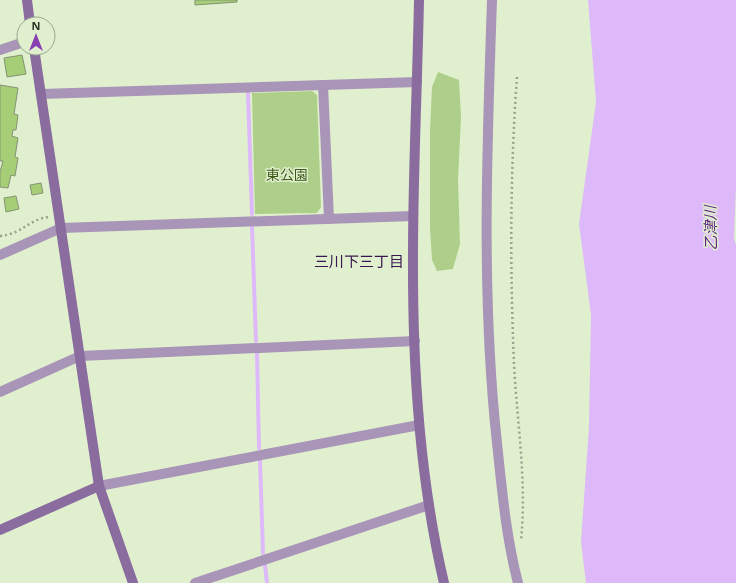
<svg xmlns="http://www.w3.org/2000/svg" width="736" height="583" font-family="'Noto Sans','Noto Sans JP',sans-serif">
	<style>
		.green { fill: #aecf8a }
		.water { fill: #deb9fa }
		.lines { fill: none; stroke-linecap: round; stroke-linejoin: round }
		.stream { stroke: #deb9fa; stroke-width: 4 }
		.building { fill: #a6ce77; stroke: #849374 }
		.path { stroke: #97a38b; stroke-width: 2.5; stroke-dasharray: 2 3; stroke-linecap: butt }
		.street { stroke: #a995b8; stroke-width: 10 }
		.secondary { stroke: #8a6c9f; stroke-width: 10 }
		.labels { text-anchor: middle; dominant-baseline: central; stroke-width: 3; stroke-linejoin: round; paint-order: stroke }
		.park-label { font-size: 14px; fill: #3f581c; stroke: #e0f0cf }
		.water-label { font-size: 15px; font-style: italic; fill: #5f2481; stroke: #e0f0cf }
		.neighbourhood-label { font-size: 15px; fill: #39174e; stroke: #e0f0cf }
	</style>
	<rect width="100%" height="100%" fill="#e0f0cf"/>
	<g class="green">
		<polygon points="438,72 459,80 461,117 458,180 460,244 453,269 437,271 432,260 430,228 430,131 432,87"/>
		<polygon points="312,91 317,95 321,207 317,213 255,214 252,93"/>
	</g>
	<polygon class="water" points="588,0 736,0 736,187 734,238 736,245 736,583 586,583 581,542 589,426 591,315 579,224 596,102"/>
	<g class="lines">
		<g class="stream">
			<polyline points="248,93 252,214"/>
			<polyline points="252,226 256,341"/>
			<polyline points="257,354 259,448"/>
			<polyline points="260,460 263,553"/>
			<polyline points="265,565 267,583"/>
		</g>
	</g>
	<g class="building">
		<polygon points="195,0 237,0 237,2 195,5"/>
		<polygon points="22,55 26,74 7,77 4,58"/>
		<polygon points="0,85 18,88 14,114 18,115 16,130 13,130 12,136 18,138 15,157 18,158 15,176 11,175 8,188 0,187 0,172 3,161 0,161"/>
		<polygon points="41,183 43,193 32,195 30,185"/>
		<polygon points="16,196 19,209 6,212 4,198"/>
	</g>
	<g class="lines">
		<g class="path">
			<path d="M517 77C510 172 510 269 514 364 517 423 527 481 521 540"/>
			<path d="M0 236C22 234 28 220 48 217"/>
		</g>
		<g class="street">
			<path d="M492 0C487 148 481 296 497 443 502 490 506 537 518 583"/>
			<polyline points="0,50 24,42"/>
			<polyline points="323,85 329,219"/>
			<polyline points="41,94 417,82"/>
			<polyline points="0,255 61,228 413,216"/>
			<polyline points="0,392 80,356 415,341"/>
			<polyline points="99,486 419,425"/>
			<polyline points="195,583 429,505"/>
		</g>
		<g class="secondary">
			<polyline points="27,0 30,24"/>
			<path d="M419 0C415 194 399 392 444 583"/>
			<polyline points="34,48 99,486 133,583"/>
			<polyline points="0,530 99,486"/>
		</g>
	</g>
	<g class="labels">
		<g class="park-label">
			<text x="287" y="174">東公園</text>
		</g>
		<g class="water-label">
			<text transform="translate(710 228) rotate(-91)">乙津川</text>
		</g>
		<g class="neighbourhood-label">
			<text x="359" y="261">三川下三丁目</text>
		</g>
	</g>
	<g transform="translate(36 36)"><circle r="19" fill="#e0f0cf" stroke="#99a58d"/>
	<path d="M0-3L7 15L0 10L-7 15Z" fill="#873fb2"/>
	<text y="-6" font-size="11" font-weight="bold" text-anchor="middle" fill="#2f3529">N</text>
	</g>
</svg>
